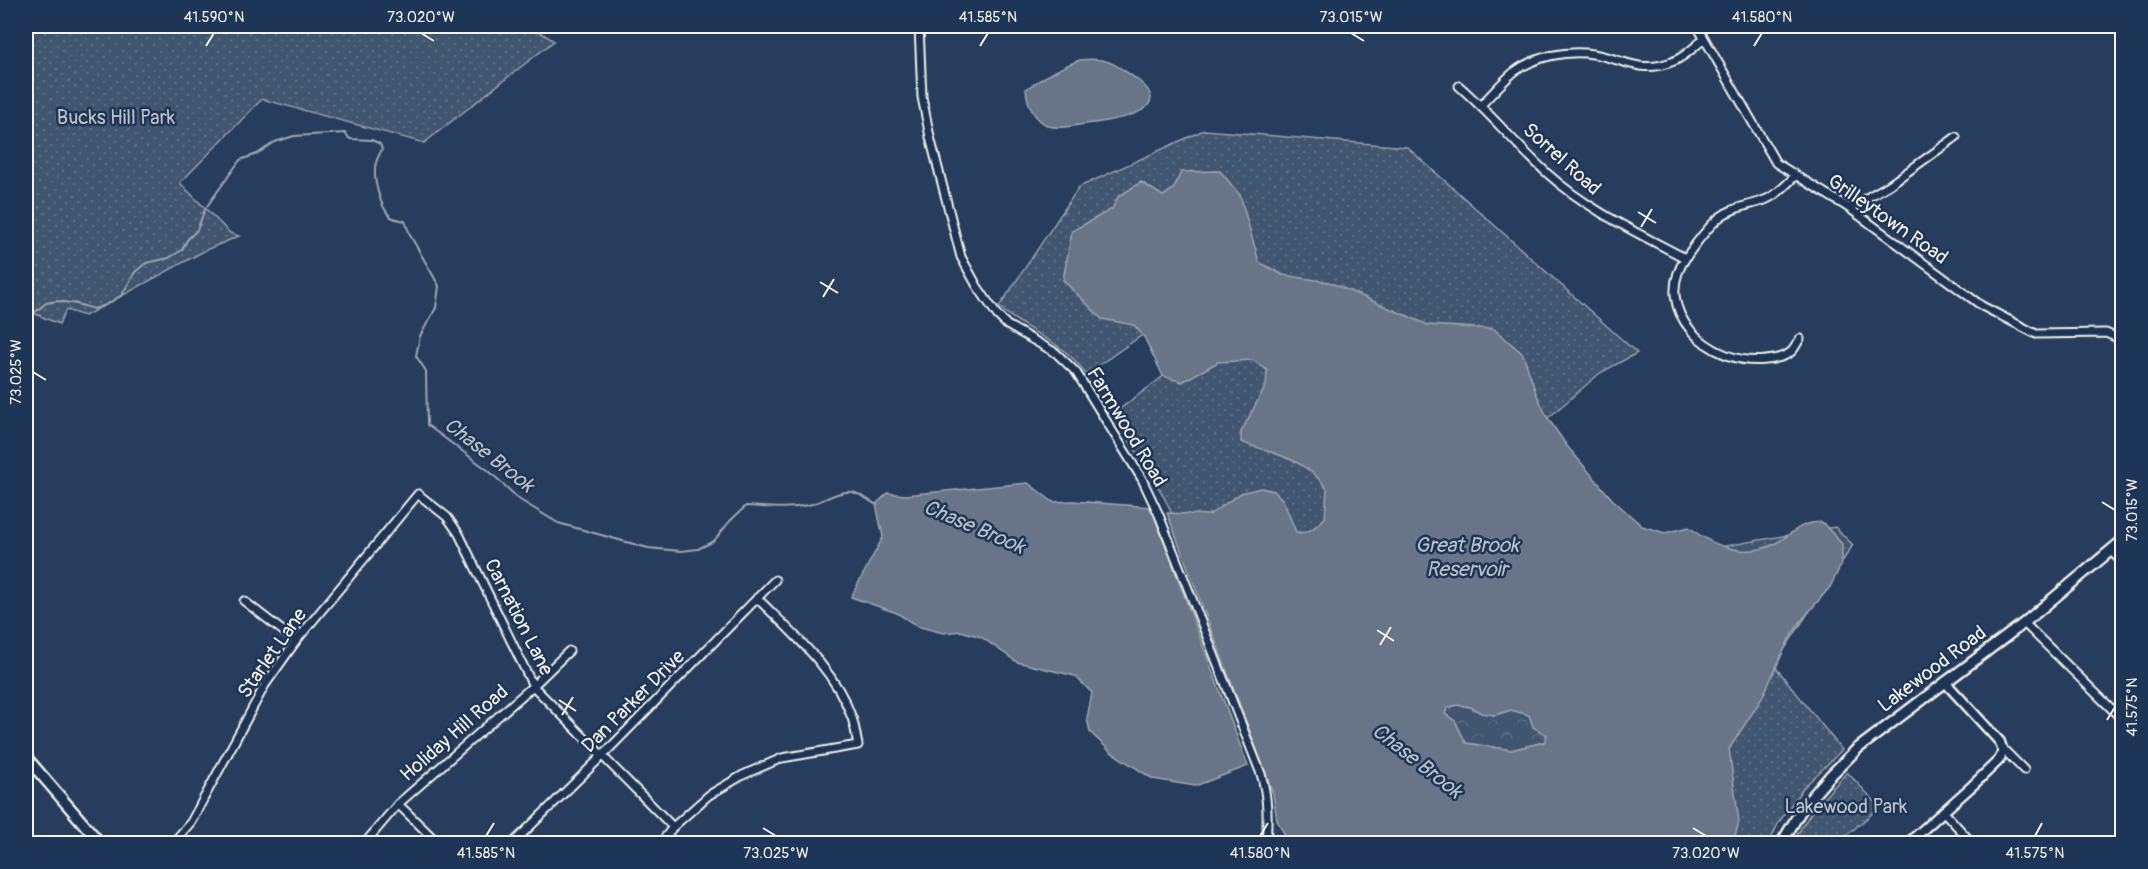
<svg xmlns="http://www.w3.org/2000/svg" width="2148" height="869" font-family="Pangolin,sans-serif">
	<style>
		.green { fill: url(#green-dots); stroke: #9aa2ac; stroke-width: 1.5 }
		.forest { fill: url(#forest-crowns); stroke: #9aa2ac; stroke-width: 1.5 }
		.water { fill: #677588; stroke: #9fa7ae; stroke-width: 1.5; fill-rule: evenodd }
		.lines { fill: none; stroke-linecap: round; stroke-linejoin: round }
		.stream { stroke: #9fa7ae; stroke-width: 2 }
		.minor-casing { stroke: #f4f1e8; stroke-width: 11 }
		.tertiary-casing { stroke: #f4f1e8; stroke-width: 13 }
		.secondary-casing { stroke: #f4f1e8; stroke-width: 14 }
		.minor { stroke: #1d3557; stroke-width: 7 }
		.tertiary { stroke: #1d3557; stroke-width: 8 }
		.secondary { stroke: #1d3557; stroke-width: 9 }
		.ticks { fill: none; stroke: #f4f1e8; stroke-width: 2 }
		.labels { text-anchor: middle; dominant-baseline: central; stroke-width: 5; stroke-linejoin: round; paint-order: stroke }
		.park-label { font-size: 20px; fill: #bec2c4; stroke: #1d3557 }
		.street-label { font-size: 20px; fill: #f4f1e8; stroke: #1d3557 }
		.water-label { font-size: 21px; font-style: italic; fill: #bcbfc2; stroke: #1d3557 }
		.neatline { fill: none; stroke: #f4f1e8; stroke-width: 2 }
		.ticks-label { font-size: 15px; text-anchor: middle; fill: #f4f1e8 }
	</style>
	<defs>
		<pattern id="green-dots" width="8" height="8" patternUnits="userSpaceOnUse" patternTransform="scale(1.5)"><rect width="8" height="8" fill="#40546f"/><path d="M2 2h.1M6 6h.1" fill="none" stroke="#5c6d84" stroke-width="1.8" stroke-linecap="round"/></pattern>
		<pattern id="forest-crowns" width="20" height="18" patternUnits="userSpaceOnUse" patternTransform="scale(1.5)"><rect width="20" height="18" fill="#40546f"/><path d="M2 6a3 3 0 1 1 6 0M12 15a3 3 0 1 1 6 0" fill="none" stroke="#5c6d84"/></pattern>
	</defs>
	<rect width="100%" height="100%" fill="#263d5d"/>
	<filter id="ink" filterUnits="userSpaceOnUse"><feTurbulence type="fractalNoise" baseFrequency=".0167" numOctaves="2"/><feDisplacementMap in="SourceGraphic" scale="12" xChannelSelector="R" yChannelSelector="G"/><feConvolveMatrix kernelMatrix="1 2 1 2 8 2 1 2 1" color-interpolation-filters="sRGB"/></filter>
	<g filter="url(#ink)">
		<g class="green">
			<polygon points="26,26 531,26 554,41 424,143 262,99 180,183 230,233 239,236 206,250 85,316 66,310 59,324 26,310"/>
			<path d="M1204 130 1407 147 1637 353 1600 373 1540 425 1642 540 1714 548 1835 527 1853 545 1774 665 1842 750 1803 788 1779 822 1769 843H1295L1169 507 1160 490 1113 414 1209 342 1167 318 1086 374C1061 338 1029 335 999 307L1079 187Z"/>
			<polygon points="1847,772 1880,807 1846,836 1854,843 1792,843 1812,811"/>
		</g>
		<polygon class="forest" points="1457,705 1471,707 1481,713 1495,715 1511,710 1530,715 1547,735 1544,742 1511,750 1466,743 1455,721 1445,714 1447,708"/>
		<g class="water">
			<path d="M1080 60C1107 57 1114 63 1135 78 1183 112 1109 121 1086 124 1075 125 1059 130 1049 126 1034 120 1027 104 1026 89 1044 77 1060 67 1080 60Z"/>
			<path d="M1220 171 1240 195 1259 262 1283 275 1329 282 1428 325 1494 329 1523 354 1536 393 1547 417 1567 446 1612 499 1642 526 1665 533 1689 527C1713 547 1747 559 1776 543 1797 532 1796 523 1822 522L1842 544V563L1830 587 1801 621 1789 639 1762 698 1729 749 1739 822 1733 843H1289L1277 820 1273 794 1266 774 1167 513 1209 515 1241 493 1261 488 1274 491 1283 500 1296 532C1307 536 1317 525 1325 518L1327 489C1307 459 1274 454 1241 442V432L1266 385 1267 370 1252 360 1218 362 1182 382 1163 376 1144 337 1134 325 1102 319 1063 280 1072 231 1112 209 1118 197 1141 182 1163 196 1174 188 1181 172ZM1457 705 1471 707 1481 713 1495 715 1511 710 1529 715 1533 727 1547 735 1544 742 1511 750 1466 743 1455 721 1445 714 1447 708Z"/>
			<polygon points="1028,483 1053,502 1073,501 1151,507 1248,766 1195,786 1153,779 1111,752 1090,732 1087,718 1092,693 1075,676 1017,662 981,637 961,631 943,633 917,626 897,613 851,597 883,537 876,504 888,493 905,495"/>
		</g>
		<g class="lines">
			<path class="stream" d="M26 312 33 314 46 303 57 301 77 304 94 309 106 305 122 295 135 272 146 263 169 258 182 250 187 240 197 230 205 209 240 160 257 154 275 142 294 136 345 133 350 139 372 140 380 144 382 149C380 154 377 158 376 163 372 176 380 208 391 217 395 219 401 220 405 221L410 235 439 286 436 308 420 336 416 356 426 371 427 425 489 471 520 500 558 523 648 548 681 551 698 549 714 541 730 521 746 506C767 507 787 510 808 505 822 502 839 490 852 492 860 493 869 501 877 505"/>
			<g class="minor-casing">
				<g id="minor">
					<path d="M919 26 922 97 930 137 961 257 977 286 997 315 1007 325 1056 353 1076 372 1142 479 1159 515 1261 774C1268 797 1268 819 1266 844"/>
					<polyline points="1700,31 1776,163 1849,208 1982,306 2036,334 2106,333 2122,340"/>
					<path d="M1459 86C1490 113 1517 146 1548 174 1588 210 1638 233 1685 258"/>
					<path d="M1481 105C1492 94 1502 82 1514 72 1535 56 1567 50 1593 54 1624 59 1641 75 1674 61 1685 57 1695 46 1704 39"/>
					<path d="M1795 176C1786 185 1778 194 1767 199 1751 206 1734 206 1720 217 1708 227 1696 243 1687 256 1648 310 1711 367 1766 360 1775 359 1786 357 1792 351 1795 348 1797 343 1800 339"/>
					<polyline points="1849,208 1889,185 1956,137"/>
					<polyline points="2111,551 2122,562"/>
					<polyline points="244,601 296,641"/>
					<polyline points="2024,623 2122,719"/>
					<polyline points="2003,749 2024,770"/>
					<polyline points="398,804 439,844"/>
					<polyline points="1943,811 1973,844"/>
					<polyline points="172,844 191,822 265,685 296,641 418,494 447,517 459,534 533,686 673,827"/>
					<polyline points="364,844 398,804 533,686 569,651"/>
					<polyline points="512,844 601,757 775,580"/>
					<path d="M660 844 673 827 709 795 743 775 782 758 858 745C856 736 855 726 852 718 835 669 793 634 757 598"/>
				</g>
			</g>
			<g class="tertiary-casing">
				<polyline id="tertiary" points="1907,844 1972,786 1999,760 2003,752 2000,742 1945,682"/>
			</g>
			<g class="secondary-casing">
				<g id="secondary">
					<polyline points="26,757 101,844"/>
					<polyline points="1781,844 1803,807 1830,776 1857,749 2024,623 2122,541"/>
				</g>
			</g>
			<use href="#minor" class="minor"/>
			<use href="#tertiary" class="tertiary"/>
			<use href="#secondary" class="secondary"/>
		</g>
	</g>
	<path class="ticks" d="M421 33 434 41M1351 33 1364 41M206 46 214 33M980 46 988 33M1754 46 1762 33M1638 212 1656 223M1641 227 1652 209M820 282 838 293M823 297 834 279M33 372 46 380M2102 502 2115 510M1377 630 1394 641M1380 645 1391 627M559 700 576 711M562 715 573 697M2107 720 2115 707M763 828 776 836M1693 828 1706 836M486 836 494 823M1260 836 1268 823M2035 836 2042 823"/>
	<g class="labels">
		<g class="park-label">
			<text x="116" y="117">Bucks Hill Park</text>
			<text x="1846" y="806">Lakewood Park</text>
		</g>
		<g class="street-label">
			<text transform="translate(1562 159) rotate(42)">Sorrel Road</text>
			<text transform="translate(1888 219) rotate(35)">Grilleytown Road</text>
			<text transform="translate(1127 427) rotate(59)">Farmwood Road</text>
			<text transform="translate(519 617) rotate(63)">Carnation Lane</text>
			<text transform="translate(272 653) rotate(-55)">Starlet Lane</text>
			<text transform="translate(1932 669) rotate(-37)">Lakewood Road</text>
			<text transform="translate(633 701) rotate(-45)">Dan Parker Drive</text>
			<text transform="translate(454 733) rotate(-41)">Holiday Hill Road</text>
		</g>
		<g class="water-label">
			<text transform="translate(489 455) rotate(38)">Chase Brook</text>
			<text transform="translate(974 527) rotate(23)">Chase Brook</text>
			<text x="1467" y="545">Great Brook<tspan x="1467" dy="24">Reservoir</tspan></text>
			<text transform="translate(1417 761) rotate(38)">Chase Brook</text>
		</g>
	</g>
	<rect width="2148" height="869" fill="none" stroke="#1d3557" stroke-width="66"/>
	<rect x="33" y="33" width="2082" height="803" class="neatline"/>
	<g class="ticks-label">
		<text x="214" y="22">41.590°N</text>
		<text x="421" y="22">73.020°W</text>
		<text x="988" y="22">41.585°N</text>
		<text x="1351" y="22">73.015°W</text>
		<text x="1762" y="22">41.580°N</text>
		<text transform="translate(16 372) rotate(-90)" y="5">73.025°W</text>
		<text transform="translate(2132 510) rotate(-90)" y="5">73.015°W</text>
		<text transform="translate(2132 707) rotate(-90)" y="5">41.575°N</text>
		<text x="486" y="858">41.585°N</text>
		<text x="776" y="858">73.025°W</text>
		<text x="1260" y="858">41.580°N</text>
		<text x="1706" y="858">73.020°W</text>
		<text x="2035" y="858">41.575°N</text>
	</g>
</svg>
